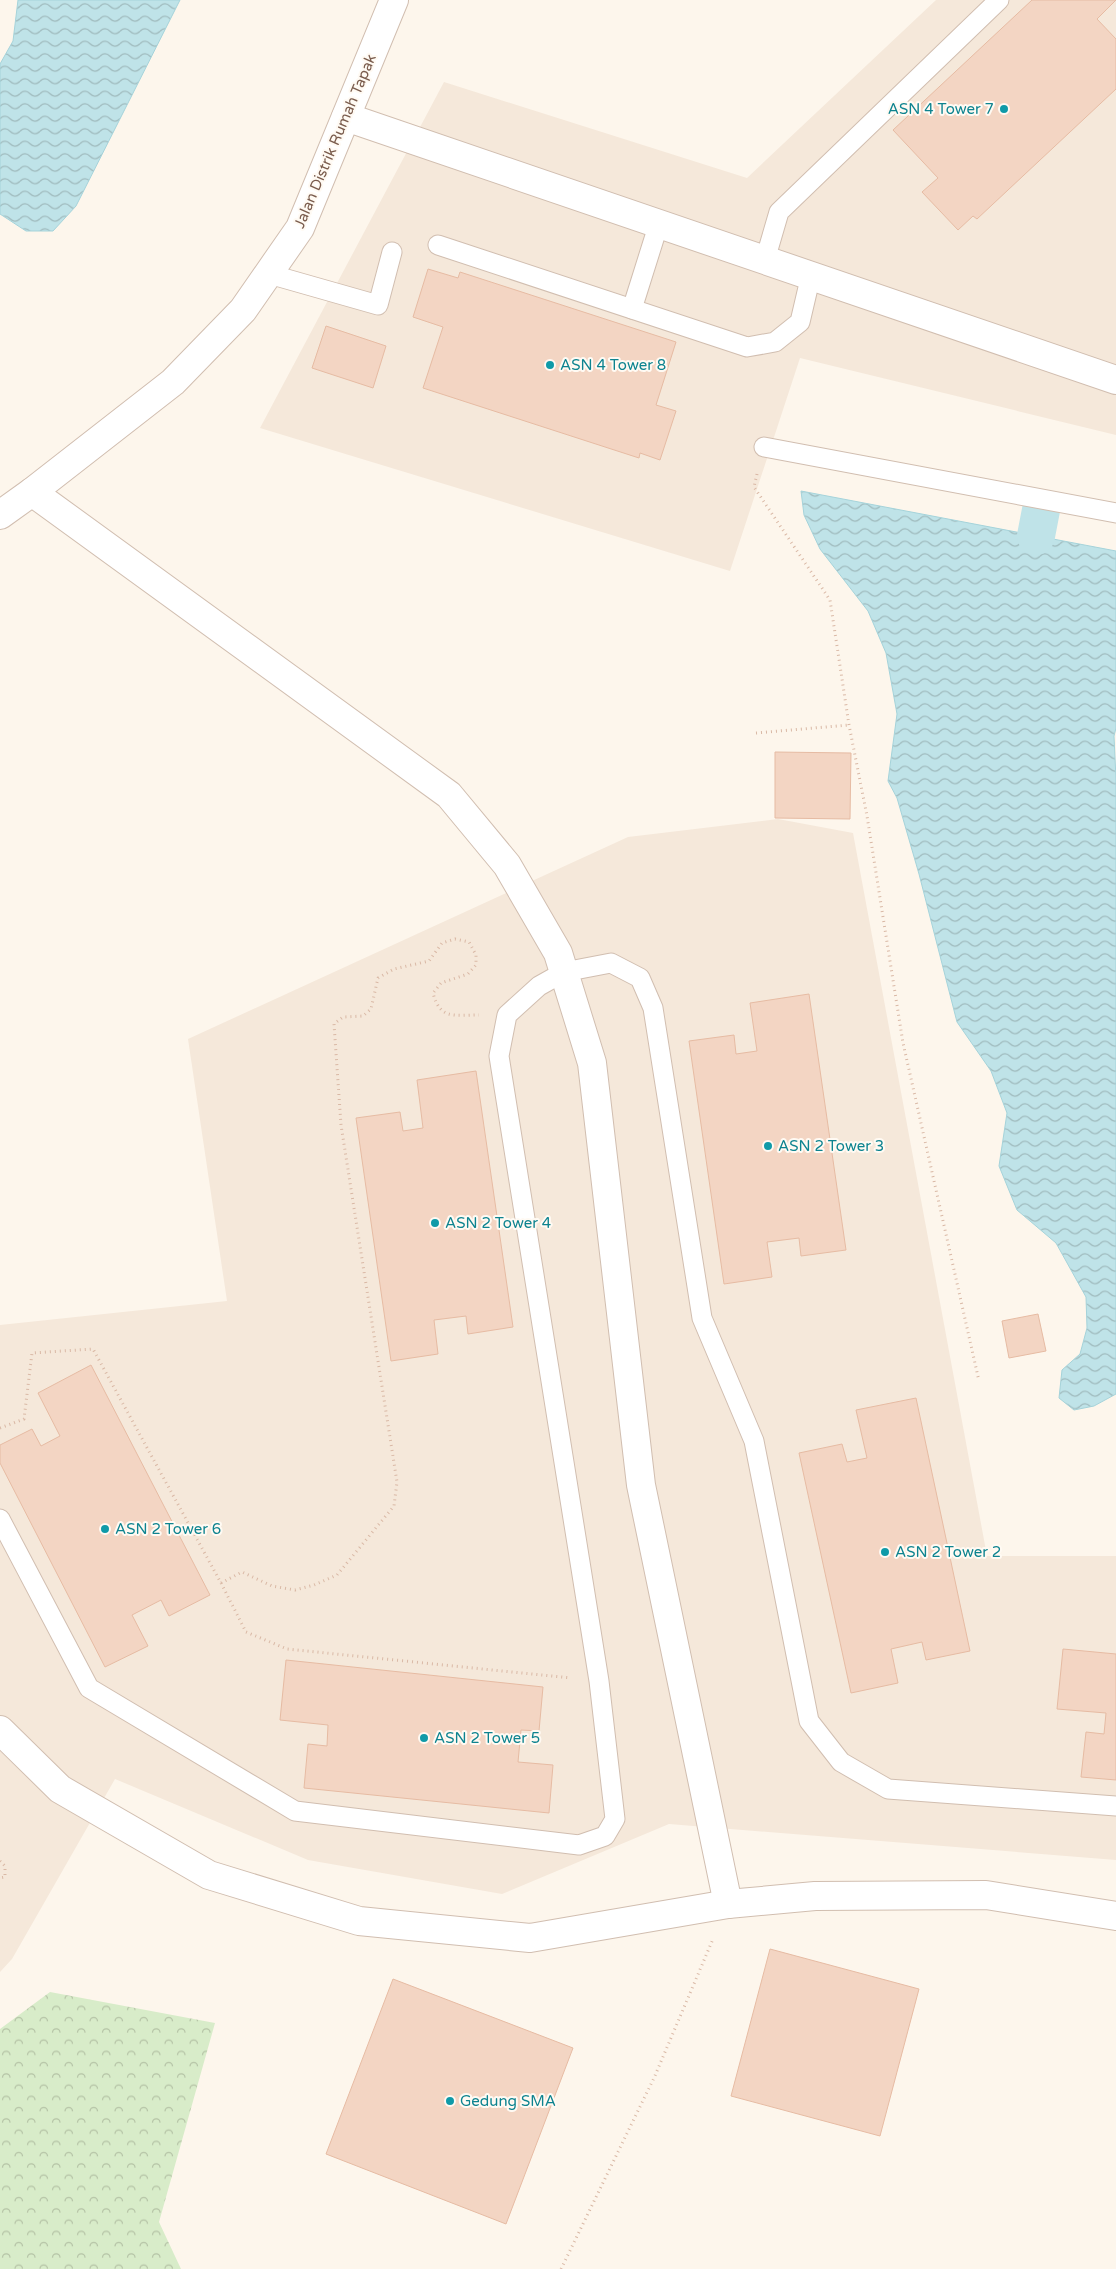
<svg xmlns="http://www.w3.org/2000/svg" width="1116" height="2269" font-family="'Varela Round',sans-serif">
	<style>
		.residential { fill: #f5e8da }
		.forest { fill: url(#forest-crowns) }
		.water { fill: url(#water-waves); stroke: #a5d3da }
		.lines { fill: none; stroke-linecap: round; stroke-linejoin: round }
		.canal { stroke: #bfe3e8; stroke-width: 38 }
		.building { fill: #f3d5c3; stroke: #e6bba3 }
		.service-casing { stroke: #d1beb0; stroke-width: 21 }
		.minor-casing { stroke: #d1beb0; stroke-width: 30 }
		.tertiary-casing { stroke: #d1beb0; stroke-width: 30 }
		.path { stroke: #d9b8a5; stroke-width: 3; stroke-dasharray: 1 4; stroke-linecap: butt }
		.service { stroke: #fff; stroke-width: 19 }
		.minor { stroke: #fff; stroke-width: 28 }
		.tertiary { stroke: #fff; stroke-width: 28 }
		.culture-dot { fill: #0f9aa8; stroke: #fffaf3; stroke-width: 2 }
		.labels { text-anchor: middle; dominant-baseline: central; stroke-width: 4; stroke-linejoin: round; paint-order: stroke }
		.culture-label { font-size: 15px; fill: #0d838f; stroke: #fffaf3; text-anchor: start }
		.street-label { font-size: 15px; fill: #7a5c4d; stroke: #fffaf3 }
	</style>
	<defs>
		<pattern id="forest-crowns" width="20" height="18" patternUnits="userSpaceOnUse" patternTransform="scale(1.25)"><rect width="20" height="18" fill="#d8ecc9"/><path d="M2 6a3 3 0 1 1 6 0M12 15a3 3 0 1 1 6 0" fill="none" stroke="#b4c2a5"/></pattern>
		<pattern id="water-waves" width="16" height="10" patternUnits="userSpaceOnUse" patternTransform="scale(1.25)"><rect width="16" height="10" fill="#bfe3e8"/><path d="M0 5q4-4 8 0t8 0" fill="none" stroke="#a0bbbe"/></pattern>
	</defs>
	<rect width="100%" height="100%" fill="#fdf6ec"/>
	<g class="residential">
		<polygon points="936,0 1116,0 1116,435 800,358 730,571 260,428 444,82 747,178"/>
		<polygon points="778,819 853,833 987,1556 1116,1556 1116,1860 669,1824 502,1894 308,1860 115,1779 12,1959 0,1972 0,1325 227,1301 188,1039 628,837"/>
	</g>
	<polygon class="forest" points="50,1992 215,2023 159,2222 181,2269 0,2269 0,2029"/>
	<g class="water">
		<polygon points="18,0 180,0 76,206 53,231 26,231 0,214 0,64 13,41"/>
		<polygon points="801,491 1116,551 1116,728 1114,736 1116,779 1116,1394 1094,1406 1074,1410 1059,1398 1062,1370 1080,1354 1087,1328 1086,1297 1056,1243 1017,1210 999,1166 1007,1113 991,1071 957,1022 919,874 897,798 888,781 897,714 886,653 868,611 820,549 804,515"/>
	</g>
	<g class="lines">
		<polyline class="canal" points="1036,536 1041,510"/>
	</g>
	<g class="building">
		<polygon points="1032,0 1116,0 1097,19 1116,39 1116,89 977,219 973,216 958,230 922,192 938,178 893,130"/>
		<polygon points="428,269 458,278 460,272 676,342 656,405 676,411 660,460 640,453 639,458 423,388 443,327 413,317"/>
		<polygon points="326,326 386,346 373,388 312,368"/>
		<polygon points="775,752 851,753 850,819 775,818"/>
		<polygon points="809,994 846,1250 801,1256 799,1238 767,1242 772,1277 724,1284 689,1041 734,1035 736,1054 757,1051 750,1003"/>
		<polygon points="476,1071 513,1327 468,1334 466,1316 434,1320 438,1354 391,1361 356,1118 400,1112 403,1131 423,1128 417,1080"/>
		<polygon points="1038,1314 1046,1351 1009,1358 1002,1321"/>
		<polygon points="91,1365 210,1595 169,1616 161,1600 132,1615 148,1646 105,1667 0,1463 0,1445 32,1429 41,1446 60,1436 38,1393"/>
		<polygon points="916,1398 970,1651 926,1660 922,1642 891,1649 898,1683 851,1693 799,1453 842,1444 847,1462 867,1458 856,1410"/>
		<polygon points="1063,1649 1116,1654 1116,1780 1081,1777 1086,1732 1104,1734 1106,1713 1057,1709"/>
		<polygon points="286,1660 543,1687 539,1731 521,1730 518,1762 553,1765 549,1813 304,1788 308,1744 327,1746 328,1725 280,1720"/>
		<polygon points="770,1949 919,1989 880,2136 731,2096"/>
		<polygon points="393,1979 573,2048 506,2224 326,2154"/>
	</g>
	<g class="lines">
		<g class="service-casing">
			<g id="service">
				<polyline points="438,245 747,347 775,342 800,322 811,275"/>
				<polyline points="765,260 779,212 999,0"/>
				<polyline points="269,274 378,305 392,252"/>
				<polyline points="632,309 659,223"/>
				<polyline points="764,447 1116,513"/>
				<polyline points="0,1519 89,1688 295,1811 579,1845 605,1836 615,1819 599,1681 499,1056 507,1015 539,986 564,972 611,963 640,978 653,1008 702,1318 754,1441 809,1721 841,1762 888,1789 1116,1806"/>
			</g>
		</g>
		<g class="minor-casing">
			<g id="minor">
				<polyline points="346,117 1116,380"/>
				<polyline points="32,492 449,795 507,865 558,953 592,1063 641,1485 728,1904"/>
			</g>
		</g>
		<g class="tertiary-casing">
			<g id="tertiary">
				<polyline points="0,515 32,492 173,382 243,310 300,228 394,0"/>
				<polyline points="0,1730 60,1789 209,1875 359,1921 530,1938 728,1904 815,1896 986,1895 1116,1916"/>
			</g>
		</g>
		<g class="path">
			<polyline points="757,474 754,487 830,600 849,725 867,816 903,1043 979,1381"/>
			<polyline points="756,733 849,725"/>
			<polyline points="0,1428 24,1419 32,1353 93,1349 221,1583 246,1632 287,1649 571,1678"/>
			<path d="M221 1583 242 1572 272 1586 295 1590 314 1585 337 1575 394 1506 397 1482 341 1125 334 1024 343 1017 363 1016 371 1009 378 978 394 969 429 961 442 943 455 939 469 942 476 955V965L468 974 441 983 433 993C440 1020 454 1015 479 1015"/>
			<polyline points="0,1861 5,1866 5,1877 0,1878"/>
			<polyline points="561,2269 654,2078 713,1939"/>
		</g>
		<use href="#service" class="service"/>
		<use href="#minor" class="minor"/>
		<use href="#tertiary" class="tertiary"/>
	</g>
	<g class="culture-dot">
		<circle cx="1004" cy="109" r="5"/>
		<circle cx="550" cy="365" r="5"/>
		<circle cx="768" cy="1146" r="5"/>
		<circle cx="435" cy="1223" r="5"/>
		<circle cx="105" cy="1529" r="5"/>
		<circle cx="885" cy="1552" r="5"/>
		<circle cx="424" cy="1738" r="5"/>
		<circle cx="450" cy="2101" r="5"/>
	</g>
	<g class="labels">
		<g class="culture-label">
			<text x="994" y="109" text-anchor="end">ASN 4 Tower 7</text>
			<text x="560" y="365">ASN 4 Tower 8</text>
			<text x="778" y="1146">ASN 2 Tower 3</text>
			<text x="445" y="1223">ASN 2 Tower 4</text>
			<text x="115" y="1529">ASN 2 Tower 6</text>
			<text x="895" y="1552">ASN 2 Tower 2</text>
			<text x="434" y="1738">ASN 2 Tower 5</text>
			<text x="460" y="2101">Gedung SMA</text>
		</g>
		<g class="street-label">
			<text transform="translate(335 141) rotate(-67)">Jalan Distrik Rumah Tapak</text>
		</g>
	</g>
</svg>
